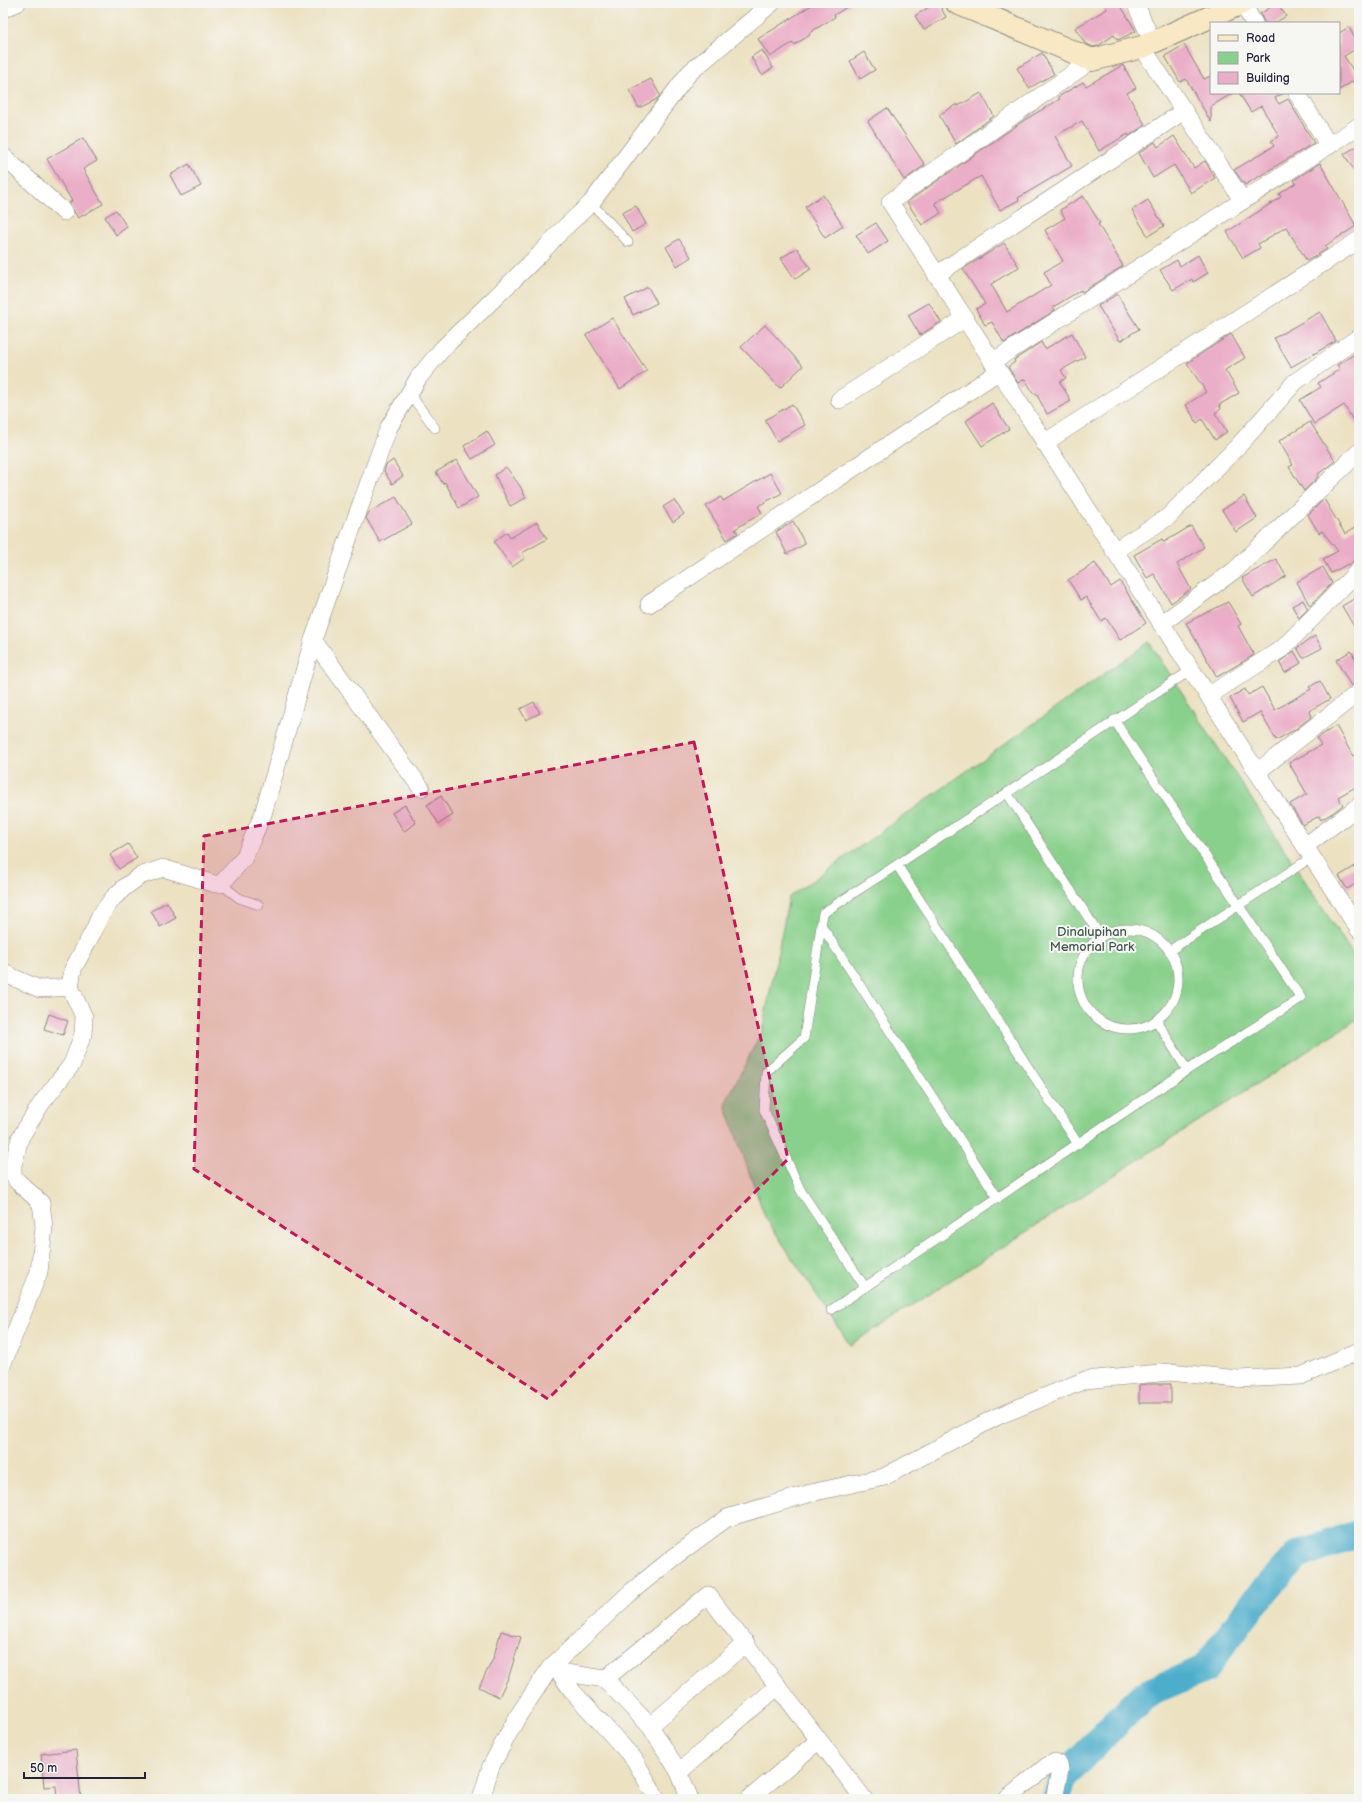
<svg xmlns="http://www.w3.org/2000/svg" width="1362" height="1802" font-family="'Balsamiq Sans',sans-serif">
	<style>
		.green { fill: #88d08b; stroke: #557963 }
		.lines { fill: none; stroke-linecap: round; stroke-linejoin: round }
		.river { stroke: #4daecc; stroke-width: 29 }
		.building { fill: #ebaec8 }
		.lane-casing { stroke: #87827e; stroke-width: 10 }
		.street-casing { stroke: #87827e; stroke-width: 18 }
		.secondary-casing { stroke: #87827e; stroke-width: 24 }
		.lane { stroke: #fff; stroke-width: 9 }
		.street { stroke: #fff; stroke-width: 17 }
		.secondary { stroke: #f8e8c3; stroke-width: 22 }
		.marked { fill: #c2185b; fill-opacity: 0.2; stroke: #c2185b; stroke-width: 3; stroke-dasharray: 8 5; stroke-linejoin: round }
		.labels { text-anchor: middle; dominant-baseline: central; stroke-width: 4; stroke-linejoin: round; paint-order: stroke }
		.park-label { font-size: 13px; fill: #415653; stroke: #f6f6f2 }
	</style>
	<rect width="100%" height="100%" fill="#f6f6f2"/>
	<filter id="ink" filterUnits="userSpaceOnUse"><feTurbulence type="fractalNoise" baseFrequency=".025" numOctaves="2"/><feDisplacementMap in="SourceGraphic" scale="8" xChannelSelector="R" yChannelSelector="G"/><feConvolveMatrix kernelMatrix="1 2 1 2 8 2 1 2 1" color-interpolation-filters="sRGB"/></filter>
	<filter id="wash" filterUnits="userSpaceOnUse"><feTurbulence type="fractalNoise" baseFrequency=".012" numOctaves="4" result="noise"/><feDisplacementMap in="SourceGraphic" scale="16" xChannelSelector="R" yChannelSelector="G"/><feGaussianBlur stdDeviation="0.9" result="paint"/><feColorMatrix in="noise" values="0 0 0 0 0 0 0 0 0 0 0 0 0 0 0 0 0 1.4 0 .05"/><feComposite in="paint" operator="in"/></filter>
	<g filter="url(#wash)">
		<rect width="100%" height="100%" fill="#ece2c2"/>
		<polygon class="green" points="1149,642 1359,964 1359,1018 850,1345 765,1217 725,1104 762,1031 789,897"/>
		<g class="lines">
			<polyline class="river" points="1057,1799 1063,1777 1144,1695 1205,1669 1248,1610 1297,1555 1359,1534"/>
		</g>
		<g id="blocks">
			<g class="building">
				<polygon points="815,3 853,3 834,15 835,17 809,33 810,35 794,45 792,43 770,57 758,39"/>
				<polygon points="935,3 938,3 946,17 924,30 915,16"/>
				<polygon points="1103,3 1119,3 1136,31 1118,40 1114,35 1098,46 1093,47 1085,43 1075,28 1107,9"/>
				<polygon points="1277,3 1286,16 1275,23 1265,23 1260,14"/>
				<polygon points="1349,27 1359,47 1344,56 1358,78 1339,90 1339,33"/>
				<polygon points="1184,45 1204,79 1211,76 1211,93 1233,93 1211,106 1211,122 1186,79 1180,82 1165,56"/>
				<polygon points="762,50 773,68 762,75 751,57"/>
				<polygon points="864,52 875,70 860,79 850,61"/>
				<polygon points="1042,53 1054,74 1029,88 1017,68"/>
				<polygon points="1123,65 1136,88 1127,93 1145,125 1129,136 1128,134 1099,151 1082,121 1055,136 1072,166 1018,198 1019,200 1000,210 981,176 935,203 941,213 922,225 907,202 1026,119 1060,99 1058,97 1083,82 1086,86"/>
				<polygon points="651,79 660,95 657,99 639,108 629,90"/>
				<polygon points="981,93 994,116 956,144 939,115 957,104 958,106"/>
				<polygon points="1239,93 1284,93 1275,98 1279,104 1288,99 1314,143 1245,185 1234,170 1274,146 1271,141 1279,136 1261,106 1251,112"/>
				<polygon points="887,108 925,165 904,180 868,121"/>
				<polygon points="1174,136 1194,168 1205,161 1215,178 1191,193 1174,165 1153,178 1139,153 1155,142 1158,147"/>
				<polygon points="83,138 97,161 83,169 103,204 78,218 69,203 72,201 47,159"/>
				<polygon points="1359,145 1359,178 1344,154"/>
				<polygon points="1320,163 1356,226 1325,246 1327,249 1307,261 1286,227 1258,244 1260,248 1243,258 1227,232 1281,197 1279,194 1296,183 1294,180"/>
				<polygon points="189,164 201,186 181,196 170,175"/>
				<polygon points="823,195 843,226 825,238 805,207"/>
				<polygon points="1083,196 1100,223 1098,224 1123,266 1084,291 1082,292 1081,290 1053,307 1055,310 1004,343 992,322 985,325 976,309 985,304 963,269 1004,243 1019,267 991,284 1007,312 1051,285 1044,272 1063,261 1045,230 1065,218 1060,210"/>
				<polygon points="1148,200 1164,226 1148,236 1132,210"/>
				<polygon points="636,206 646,224 632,232 622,213"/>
				<polygon points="116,210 127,227 116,235 105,217"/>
				<polygon points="876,223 888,241 868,254 856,235"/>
				<polygon points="679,239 691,257 677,266 666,247"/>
				<polygon points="797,248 811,269 795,279 781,258"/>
				<polygon points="1198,255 1208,273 1193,282 1192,279 1173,290 1160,270 1177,260 1180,266"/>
				<polygon points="648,287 657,303 633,315 625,299"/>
				<polygon points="1117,294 1139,329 1120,341 1098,306"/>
				<polygon points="929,303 941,322 920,335 908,315"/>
				<polygon points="1320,312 1336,341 1291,367 1274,338"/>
				<polygon points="612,318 647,371 620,389 586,335"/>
				<polygon points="765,325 803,366 780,388 741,347"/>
				<polygon points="1072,333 1085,357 1061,370 1066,378 1060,382 1071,401 1047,414 1036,393 1034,394 1025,379 1018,383 1008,367 1015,362 1014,360 1041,342 1045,349"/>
				<polygon points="1231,334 1245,358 1225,370 1239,393 1219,405 1221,409 1215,413 1227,432 1215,440 1202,419 1197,423 1186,405 1206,392 1187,363"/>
				<polygon points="1359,351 1359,430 1344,405 1314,424 1300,400 1321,387 1318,383 1340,369 1337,365"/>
				<polygon points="992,403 1009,429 982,446 966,421"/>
				<polygon points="792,404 805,425 777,441 765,420"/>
				<polygon points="1310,422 1335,461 1317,475 1318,477 1304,491 1289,467 1293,465 1279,441"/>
				<polygon points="487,431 495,445 472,459 464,446"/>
				<polygon points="393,460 403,476 392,484 384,471 386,465"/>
				<polygon points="457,460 478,497 459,508 445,482 443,484 436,472"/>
				<polygon points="506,467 520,486 526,498 510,506 495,475"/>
				<polygon points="770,473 782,493 758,506 762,513 735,529 738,533 727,540 706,506 721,497 723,501"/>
				<polygon points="1244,496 1257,518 1236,532 1222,510"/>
				<polygon points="396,497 412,524 380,542 366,518 369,512"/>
				<polygon points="1324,499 1345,534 1359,525 1359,556 1349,565 1348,564 1331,573 1323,559 1338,551 1322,531 1319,533 1308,515"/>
				<polygon points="674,500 684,514 673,522 663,507"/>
				<polygon points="793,521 805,544 787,554 776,532"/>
				<polygon points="537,522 547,539 522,553 525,558 512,567 494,542 507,532 510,538"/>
				<polygon points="1191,526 1204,547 1177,564 1191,589 1171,603 1154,574 1147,578 1134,555 1162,539 1164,542"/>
				<polygon points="1276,559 1286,576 1253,597 1242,578"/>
				<polygon points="1095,563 1111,587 1120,581 1146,623 1120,640 1106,618 1101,621 1086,597 1081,600 1068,580"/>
				<polygon points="1323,567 1332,583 1310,606 1297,582"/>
				<polygon points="1359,596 1359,635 1342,606"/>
				<polygon points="1303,600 1308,609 1299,618 1292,606"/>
				<polygon points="1228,602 1241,624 1238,626 1254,655 1217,677 1186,623"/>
				<polygon points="1315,636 1322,648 1303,658 1297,648"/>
				<polygon points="1294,651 1301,663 1285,673 1279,662"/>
				<polygon points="1351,651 1359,665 1359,682 1351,686 1336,660"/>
				<polygon points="1320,681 1330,699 1309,711 1312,716 1296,729 1276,740 1260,712 1243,722 1230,698 1245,689 1248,695 1262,687 1275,710 1311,689 1309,687"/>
				<polygon points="534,702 540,713 526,720 520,709"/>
				<polygon points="1336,726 1353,756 1359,753 1359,785 1338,797 1343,805 1334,812 1321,820 1319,816 1303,825 1290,804 1307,794 1289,763 1321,745 1317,738"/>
				<polygon points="441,796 453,815 439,824 427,805"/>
				<polygon points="405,805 416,823 404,831 392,813"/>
				<polygon points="128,844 137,858 119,869 110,855"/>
				<polygon points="1359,864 1359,882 1347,889 1339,876"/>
				<polygon points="167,902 176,918 160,927 151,911"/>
				<polygon points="49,1014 68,1021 63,1035 44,1029"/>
				<polygon points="1147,1384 1171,1384 1171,1403 1139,1403 1139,1385"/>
				<polygon points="501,1631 521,1637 509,1676 499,1697 479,1687 493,1659"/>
				<polygon points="76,1750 81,1799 57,1799 56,1786 44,1787 41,1754"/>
			</g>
		</g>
	</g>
	<g filter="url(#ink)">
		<use href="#blocks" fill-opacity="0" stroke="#87827e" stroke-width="1"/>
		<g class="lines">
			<g class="lane-casing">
				<g id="lane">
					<polyline points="591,203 628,242"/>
					<polyline points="409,393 435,428"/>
					<polyline points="1007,793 1101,937"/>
					<polyline points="897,865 1078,1144"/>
					<polyline points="221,884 239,898 259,905"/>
					<polyline points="821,925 998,1198"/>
					<circle cx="1128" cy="979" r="50"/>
					<polyline points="1169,951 1312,857"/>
					<polyline points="1156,1020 1187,1070"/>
					<polyline points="865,1287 801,1191 764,1110 766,1072 804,1038 823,913 1007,793 1191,670"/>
					<polyline points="831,1310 1187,1070 1301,998 1114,720"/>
				</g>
			</g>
			<g class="street-casing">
				<g id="street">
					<polyline points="1135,3 1153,43"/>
					<polyline points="1242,3 1254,23"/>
					<polyline points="3,9 17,3"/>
					<polyline points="1142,47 1243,201"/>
					<polyline points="1092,60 890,202 1359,930"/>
					<polyline points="1297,93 1329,146"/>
					<polyline points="3,156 64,212"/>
					<polyline points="936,275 1184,111"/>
					<polyline points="992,362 1359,126"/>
					<polyline points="839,400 964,319"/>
					<polyline points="1044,443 1359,240"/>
					<polyline points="1114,551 1168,517 1240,444 1295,382 1359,337"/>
					<polyline points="649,604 998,372"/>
					<polyline points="1161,624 1235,570 1359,452"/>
					<polyline points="313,640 421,788"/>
					<polyline points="1208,696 1283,648 1359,570"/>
					<polyline points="1257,772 1359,692"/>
					<polyline points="1305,846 1359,806"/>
					<polyline points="3,971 12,977 40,989 70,987"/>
					<polyline points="3,1363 39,1272 44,1227 41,1203 17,1181 13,1175 13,1165 20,1138 41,1104 72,1064 83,1034 84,1017 70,987 73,969 94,930 100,916 113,898 125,887 140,876 163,868 215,884 221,884 244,858 263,814 313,640 350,534 389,427 419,377 443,348 539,255 562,230 591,203 689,73 772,3"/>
					<polyline points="550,1668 559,1672 605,1679 708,1595 864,1799"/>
					<polyline points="559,1672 573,1692 634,1759 657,1799"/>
					<polyline points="605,1679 650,1726 679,1772 690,1799"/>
					<polyline points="650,1726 746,1643"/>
					<polyline points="679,1772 778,1686"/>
					<polyline points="481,1799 491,1766 518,1716 550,1668 632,1591 674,1557 727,1518 811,1493 884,1477 996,1417 1085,1380 1170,1372 1238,1379 1301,1376 1359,1351"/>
					<polyline points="749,1799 818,1741"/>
					<polyline points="1007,1799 1047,1766 1055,1762 1059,1764 1060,1770 1054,1799"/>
				</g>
			</g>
			<g class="secondary-casing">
				<polyline id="secondary" points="957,3 1092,60 1142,47 1242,3"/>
			</g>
			<use href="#lane" class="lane"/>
			<use href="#street" class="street"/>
			<use href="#secondary" class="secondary"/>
		</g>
	</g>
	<path class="marked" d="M694 742 788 1159 548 1399 194 1169 204 836Z"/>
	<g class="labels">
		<g class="park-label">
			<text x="1092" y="932">Dinalupihan<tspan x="1092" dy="15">Memorial Park</tspan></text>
		</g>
	</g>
	<rect width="1362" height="1802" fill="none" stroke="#f6f6f2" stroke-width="16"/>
	<rect x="1210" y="22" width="130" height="72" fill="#f6f6f2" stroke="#a1a1a9"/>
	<rect x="1218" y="35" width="20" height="6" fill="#f8e8c3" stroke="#a1a1a9"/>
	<text x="1246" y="42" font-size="12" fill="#22223b">Road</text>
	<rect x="1218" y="52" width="20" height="12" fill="#88d08b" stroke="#a1a1a9"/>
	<text x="1246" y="62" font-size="12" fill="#22223b">Park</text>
	<rect x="1218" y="72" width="20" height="12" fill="#ebaec8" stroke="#a1a1a9"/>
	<text x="1246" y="82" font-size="12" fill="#22223b">Building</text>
	<path d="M24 1772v6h121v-6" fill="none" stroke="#22223b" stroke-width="2"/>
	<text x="30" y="1772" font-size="12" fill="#22223b" stroke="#f6f6f2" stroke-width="3" paint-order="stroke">50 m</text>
</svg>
